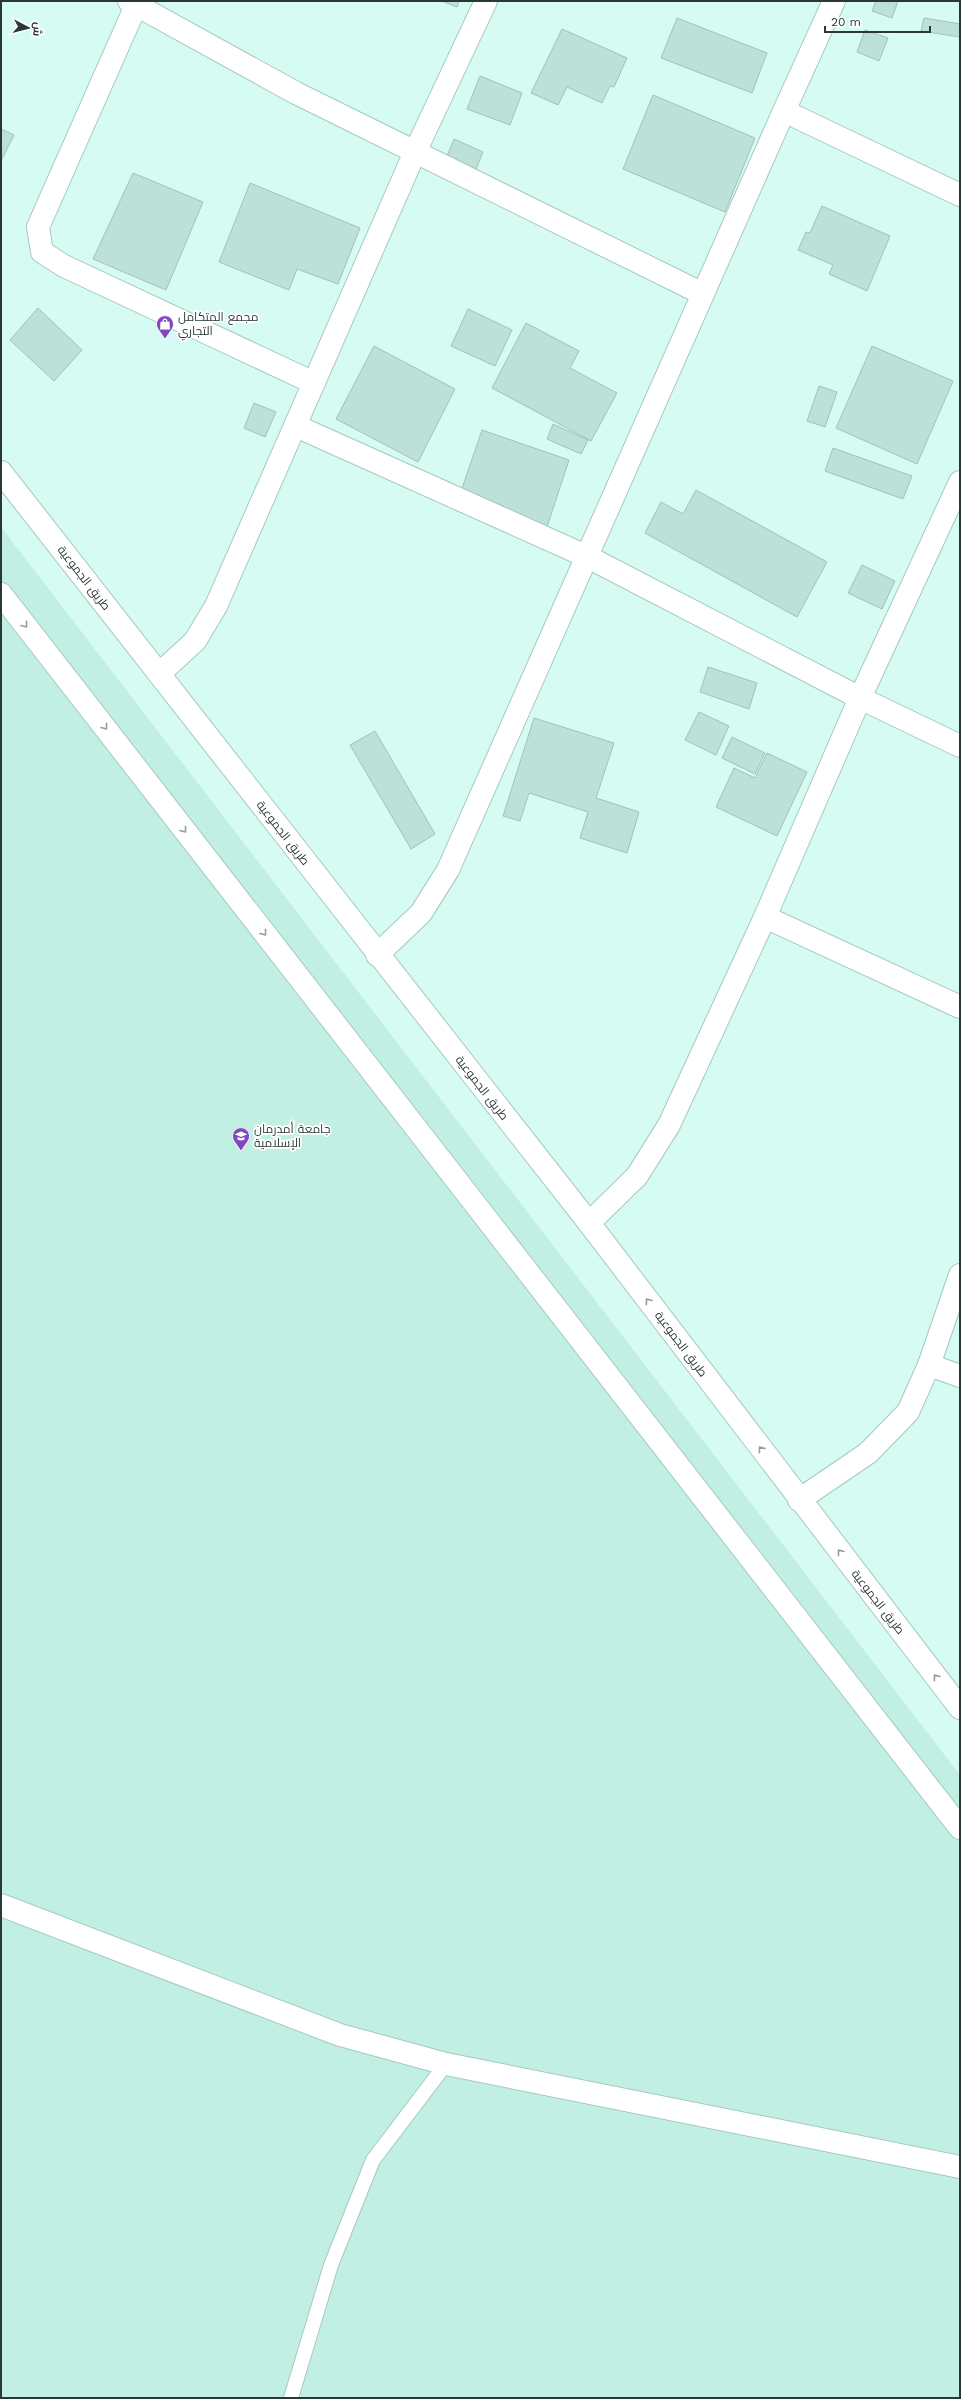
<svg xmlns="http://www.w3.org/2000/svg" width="961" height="2399" font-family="'Work Sans',Cairo,sans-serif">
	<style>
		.built { fill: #c2efe4 }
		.building { fill: #bde1d8; stroke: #9fc2ba }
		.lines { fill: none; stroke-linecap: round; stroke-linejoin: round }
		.lane-casing { stroke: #a5c9c0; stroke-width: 16 }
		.street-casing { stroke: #a5c9c0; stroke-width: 24 }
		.secondary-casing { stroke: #a5c9c0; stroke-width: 24 }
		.lane { stroke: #fff; stroke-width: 14 }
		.street { stroke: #fff; stroke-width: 22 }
		.secondary { stroke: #fff; stroke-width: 22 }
		.oneway { stroke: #949c9a }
		.labels { text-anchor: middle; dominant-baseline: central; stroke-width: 3.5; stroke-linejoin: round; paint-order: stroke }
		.poi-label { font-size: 12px; fill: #2a3835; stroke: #fff; text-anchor: start }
		.street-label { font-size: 12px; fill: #2a3835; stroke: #fff }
	</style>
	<rect width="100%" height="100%" fill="#d6fbf2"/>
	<polygon class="built" points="1,527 960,1775 960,2398 1,2398"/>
	<g class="building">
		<polygon points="442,1 459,1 457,7"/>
		<polygon points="876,1 898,1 892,18 872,11"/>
		<polygon points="677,18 767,53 752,93 661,58"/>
		<polygon points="924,18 960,24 960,37 921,31"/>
		<polygon points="562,29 627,58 614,87 610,86 602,103 567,87 558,105 531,93"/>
		<polygon points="865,30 888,38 879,61 857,52"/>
		<polygon points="480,76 522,93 510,125 467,109"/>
		<polygon points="653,95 755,138 725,212 623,169"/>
		<polygon points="1,129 14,135 1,161"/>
		<polygon points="454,139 483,152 474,174 445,161"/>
		<polygon points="133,173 203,202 166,290 93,259"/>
		<polygon points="250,183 360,228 338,284 297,269 289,290 219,262"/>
		<polygon points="822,206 890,236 867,291 829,274 833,265 798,250 806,232 810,233"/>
		<polygon points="38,308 82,350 54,381 10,340"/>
		<polygon points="468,309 512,330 495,366 451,346"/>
		<polygon points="526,323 579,351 570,368 617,393 591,441 492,388"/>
		<polygon points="374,346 455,389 418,462 336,419"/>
		<polygon points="872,346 953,381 917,464 836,428"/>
		<polygon points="819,386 837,392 825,427 807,421"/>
		<polygon points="254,403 276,412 265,437 244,428"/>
		<polygon points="553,424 588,440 581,454 547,439"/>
		<polygon points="482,430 569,460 543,539 455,509"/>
		<polygon points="833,448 912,476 903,499 825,471"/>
		<polygon points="696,490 827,562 797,617 645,533 661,502 683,514"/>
		<polygon points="862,565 895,581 882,609 848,593"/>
		<polygon points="708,667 757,683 749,709 700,692"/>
		<polygon points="699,712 729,726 716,755 685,740"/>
		<polygon points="534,718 614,743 596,798 639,812 627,853 580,838 588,812 529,793 520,821 503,816"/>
		<polygon points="375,731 435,834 411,849 350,745"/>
		<polygon points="732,737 765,753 755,774 722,758"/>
		<polygon points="767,753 807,772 777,836 716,807 734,768 755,778"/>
	</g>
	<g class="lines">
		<g class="lane-casing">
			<polyline id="lane" points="291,2398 331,2265 373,2160 446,2064"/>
		</g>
		<g class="street-casing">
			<g id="street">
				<polyline points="129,1 296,93 703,294"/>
				<polyline points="138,1 38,227 42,252 64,266 314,383"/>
				<polyline points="784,111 960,195"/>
				<polyline points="296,426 588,557 860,698 960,746"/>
				<polyline points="159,674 195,641 216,606 415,152 486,1"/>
				<polyline points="765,917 960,1007"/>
				<polyline points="377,955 421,913 448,870 784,111 834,1"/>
				<polyline points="589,1223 637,1176 669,1125 765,917 860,698 960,482"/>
				<polyline points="929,1365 960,1376"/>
				<polyline points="799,1500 868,1453 908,1412 929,1365 960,1275"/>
				<polyline points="1,1905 340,2035 446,2064 960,2167"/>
			</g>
		</g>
		<g class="secondary-casing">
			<g id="secondary">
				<polyline points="1,472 589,1223 960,1708"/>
				<polyline points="1,594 960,1828"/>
			</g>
		</g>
		<use href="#lane" class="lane"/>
		<use href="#street" class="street"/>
		<use href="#secondary" class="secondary"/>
	</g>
	<defs><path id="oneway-chevron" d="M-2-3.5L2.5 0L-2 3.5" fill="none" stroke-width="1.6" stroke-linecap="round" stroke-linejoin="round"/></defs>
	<g class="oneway">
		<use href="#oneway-chevron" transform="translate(25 625) rotate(52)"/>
		<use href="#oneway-chevron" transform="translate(105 727) rotate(52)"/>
		<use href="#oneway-chevron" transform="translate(184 830) rotate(52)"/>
		<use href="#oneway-chevron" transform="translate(264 933) rotate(52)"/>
		<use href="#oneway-chevron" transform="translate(648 1301) rotate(-127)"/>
		<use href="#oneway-chevron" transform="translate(761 1449) rotate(-127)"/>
		<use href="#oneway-chevron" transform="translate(840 1552) rotate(-128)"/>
		<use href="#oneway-chevron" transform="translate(936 1677) rotate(-128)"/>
	</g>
	<defs>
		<g id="shop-pin" transform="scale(0.9)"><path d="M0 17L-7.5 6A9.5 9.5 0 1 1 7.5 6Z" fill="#8048bf" stroke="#fff"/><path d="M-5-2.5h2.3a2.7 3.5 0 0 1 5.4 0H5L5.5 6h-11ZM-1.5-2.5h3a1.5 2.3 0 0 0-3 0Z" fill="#fff"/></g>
		<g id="university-pin" transform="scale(0.9)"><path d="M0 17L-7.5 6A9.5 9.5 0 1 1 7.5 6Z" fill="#8048bf" stroke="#fff"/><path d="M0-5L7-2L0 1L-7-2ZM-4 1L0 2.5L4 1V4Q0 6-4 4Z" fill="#fff"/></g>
	</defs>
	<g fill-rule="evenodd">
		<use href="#shop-pin" x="165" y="324"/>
		<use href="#university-pin" x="241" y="1136"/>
	</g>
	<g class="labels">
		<g class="poi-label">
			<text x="178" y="317">مجمع المتكامل<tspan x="178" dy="14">التجاري</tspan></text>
			<text x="254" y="1129">جامعة أمدرمان<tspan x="254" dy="14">الإسلامية</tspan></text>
		</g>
		<g class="street-label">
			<text transform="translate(84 578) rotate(52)">طريق الجموعية</text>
			<text transform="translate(283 833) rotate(52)">طريق الجموعية</text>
			<text transform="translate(482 1088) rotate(52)">طريق الجموعية</text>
			<text transform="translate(681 1344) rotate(53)">طريق الجموعية</text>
			<text transform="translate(878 1602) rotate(52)">طريق الجموعية</text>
		</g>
	</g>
	<rect width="961" height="2399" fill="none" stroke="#2a3835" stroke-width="4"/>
	<g transform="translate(28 28) rotate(97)" stroke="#ffffff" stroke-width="3" paint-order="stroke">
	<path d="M0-3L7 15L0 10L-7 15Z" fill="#2a3835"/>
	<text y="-6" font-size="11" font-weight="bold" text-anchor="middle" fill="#2a3835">ش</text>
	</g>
	<path d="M825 26v6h105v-6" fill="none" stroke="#2a3835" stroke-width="2"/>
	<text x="831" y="26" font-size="12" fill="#2a3835" stroke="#ffffff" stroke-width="3" paint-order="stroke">20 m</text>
</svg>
